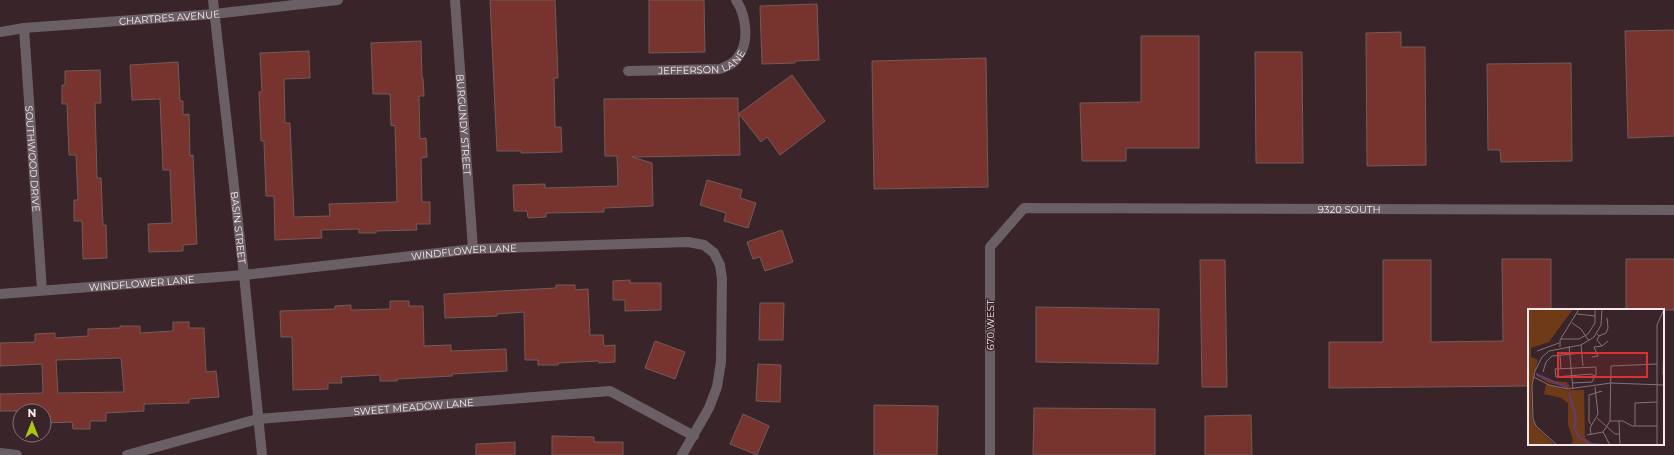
<svg xmlns="http://www.w3.org/2000/svg" width="1674" height="455" font-family="Montserrat,sans-serif">
	<style>
		.building { fill: #77342e; stroke: #745b58; fill-rule: evenodd }
		.lines { fill: none; stroke-linecap: round; stroke-linejoin: round }
		.minor { stroke: #695f65; stroke-width: 10 }
		.labels { text-anchor: middle; dominant-baseline: central; stroke-width: 3; stroke-linejoin: round; paint-order: stroke }
		.street-label { font-size: 10px; fill: #f7e8eb; stroke: #392429 }
		.inset-river { fill: none; stroke: #643c70; stroke-width: 2 }
		.inset-road { fill: none; stroke: #857277; stroke-width: 1 }
		.view { fill: #d83232; fill-opacity: 0.15; stroke: #d83232; stroke-width: 2 }
		.inset-edge { fill: none; stroke: #f7e8eb; stroke-width: 2 }
	</style>
	<rect width="100%" height="100%" fill="#392429"/>
	<g class="building">
		<polygon points="490,0 555,0 558,78 554,78 555,127 561,127 562,152 521,153 521,151 497,151"/>
		<polygon points="649,0 704,0 705,52 649,53"/>
		<polygon points="817,4 819,60 795,61 795,63 762,64 760,6"/>
		<polygon points="1674,30 1674,136 1628,138 1625,31"/>
		<polygon points="1401,32 1401,47 1425,47 1426,165 1367,166 1366,33"/>
		<polygon points="1141,36 1199,36 1199,148 1126,148 1126,161 1082,161 1080,103 1141,102"/>
		<polygon points="421,41 422,78 423,78 424,96 419,96 420,139 426,138 427,157 421,158 422,202 430,202 430,224 416,224 417,230 376,231 376,233 359,233 359,229 321,230 322,238 275,240 274,196 266,196 264,141 261,141 259,92 262,92 260,53 309,51 310,78 284,79 285,123 290,123 294,217 330,216 329,204 397,202 395,125 391,126 390,94 373,94 371,43"/>
		<polygon points="1255,52 1302,52 1303,163 1256,163"/>
		<polygon points="986,58 988,187 874,189 872,61"/>
		<polygon points="178,62 180,101 183,101 183,115 189,114 190,156 193,155 197,244 183,245 183,251 149,252 148,224 172,223 170,170 163,170 160,99 132,100 130,65"/>
		<polygon points="1571,63 1572,161 1501,162 1500,150 1488,150 1487,64"/>
		<polygon points="100,70 101,103 95,103 97,178 101,178 103,225 106,225 107,258 83,259 82,221 74,221 74,200 78,200 76,155 69,155 67,104 62,104 62,85 65,85 65,71"/>
		<polygon points="792,75 825,121 780,155 767,137 761,142 739,114 740,155 632,157 652,163 653,206 604,208 604,212 546,213 546,217 528,218 527,211 514,211 513,185 545,184 545,188 618,186 617,156 605,156 604,99 738,98 738,114"/>
		<polygon points="707,180 742,190 740,198 756,203 748,228 724,221 726,213 700,205"/>
		<polygon points="782,230 793,262 765,271 760,257 753,259 747,242"/>
		<polygon points="1502,259 1551,259 1551,310 1529,310 1529,386 1329,388 1329,342 1383,342 1383,260 1431,260 1431,342 1503,341"/>
		<rect x="1626" y="259" width="48" height="51"/>
		<polygon points="1200,260 1225,260 1227,387 1202,387"/>
		<polygon points="630,280 630,283 661,283 661,310 625,311 625,300 613,300 613,281"/>
		<polygon points="556,285 575,285 575,290 588,289 590,335 603,335 604,346 615,345 615,362 599,363 599,361 558,363 558,365 538,365 538,360 525,360 524,312 497,314 497,316 445,318 444,294 556,288"/>
		<polygon points="390,301 409,301 409,306 423,306 424,346 451,345 451,351 506,349 507,371 452,374 452,376 397,379 397,381 380,381 380,375 341,377 342,383 328,383 328,389 293,390 292,337 281,337 280,311 335,309 335,306 351,305 351,310 390,309"/>
		<polygon points="760,303 784,303 783,340 759,340"/>
		<polygon points="1036,307 1159,309 1158,364 1036,362"/>
		<path d="M173 322H189V328H204L206 372 216 371 219 397 189 399V403L144 404V411L106 413V421H90V429H73L72 422 44 423V411H0V394L43 393 42 364 0 366V343L35 342V334L55 333V338L88 336V329L120 328V326H140V333L173 331ZM121 358 124 392 58 393 56 360Z"/>
		<polygon points="655,341 685,352 675,379 645,368"/>
		<polygon points="758,364 781,365 780,402 756,401"/>
		<polygon points="874,405 938,406 937,455 874,455"/>
		<polygon points="1034,408 1155,409 1155,455 1033,455"/>
		<polygon points="743,414 769,426 757,455 730,444"/>
		<polygon points="1251,415 1252,455 1205,455 1205,416"/>
		<polygon points="552,436 594,437 594,442 623,442 623,455 552,455"/>
		<polygon points="515,442 515,455 476,455 476,444"/>
	</g>
	<g class="lines">
		<g class="minor">
			<path id="s1" d="M213 0 244 275 262 455"/>
			<path id="s2" d="M455 0 473 249"/>
			<path id="s3" d="M24 28 42 290"/>
			<path id="s4" d="M0 32 24 28 214 14 338 0"/>
			<path id="s5" d="M628 71 720 69C727 66 734 64 738 57 750 42 746 15 736 0"/>
			<path id="s6" d="M0 294 244 275 473 249 688 242 704 245 714 253 720 265 722 279 721 362 717 387 709 408 682 455"/>
			<polyline points="0,453 17,455"/>
			<path id="s7" d="M127 455 258 419 610 391 694 436"/>
			<path id="s8" d="M990 455V247L1024 208 1674 210"/>
		</g>
	</g>
	<g class="labels">
		<g class="street-label">
			<text stroke="none"><textPath href="#s4" startOffset="170">CHARTRES AVENUE</textPath></text>
			<text stroke="none"><textPath href="#s5" startOffset="76">JEFFERSON LANE</textPath></text>
			<text stroke="none"><textPath href="#s2" startOffset="125">BURGUNDY STREET</textPath></text>
			<text stroke="none"><textPath href="#s3" startOffset="131">SOUTHWOOD DRIVE</textPath></text>
			<text stroke="none"><textPath href="#s8" startOffset="585">9320 SOUTH</textPath></text>
			<text stroke="none"><textPath href="#s1" startOffset="229">BASIN STREET</textPath></text>
			<text stroke="none"><textPath href="#s6" startOffset="466">WINDFLOWER LANE</textPath></text>
			<text stroke="none"><textPath href="#s6" startOffset="142">WINDFLOWER LANE</textPath></text>
			<text transform="translate(990 325) rotate(-90)">670 WEST</text>
			<text stroke="none"><textPath href="#s7" startOffset="292">SWEET MEADOW LANE</textPath></text>
		</g>
	</g>
	<g transform="translate(1528 309)">
		<rect width="136" height="136" fill="#392429"/>
		<path d="M0 0H45L21 33 3 39V48L10 51 3 76 4 110 8 118 27 136H0ZM8 64 25 72 38 73 44 79 21 74 9 67ZM18 75 38 81H56L57 129 64 134 73 136H43L45 131 40 116V94L33 89 16 85Z" fill="#6f3a17"/>
		<path class="inset-river" d="M8 65 40 79M41 83 48 109 46 118 51 128 62 135 75 136"/>
		<path class="inset-road" d="M49 5 67 7M44 14 53 20 61 32M69 25 71 27 78 24 80 19 79 9M71 27 69 31 74 37M33 30H51L60 25 67 14V0M53 36 55 57M41 37 45 80M32 38V31L51 0M9 42 31 34M32 46 33 60M64 48 70 47 66 38 74 37 80 32M15 63 18 53 24 47 54 44M135 65 136 36M6 68 21 76 40 80 83 74 136 76M45 74 64 73 68 65V58L27 60 28 68 63 65 67 67M69 109 87 125H91M82 112 83 57 129 55M82 112H95L104 117H129M91 112 92 136M64 116 61 113V86L74 82M107 117V94L129 93M75 123 82 136M63 125 62 119 70 105 67 78M59 126 75 123 82 112M29 136 8 117 5 110 4 76 7 62 14 48 21 42 53 36 66 28 73 16 74 0M129 136V16L136 0"/>
		<path class="view" d="M30 44H119V68H30Z"/>
		<rect width="136" height="136" class="inset-edge"/>
	</g>
	<g transform="translate(32 423)"><circle r="19" fill="#392429" stroke="#857277"/>
	<path d="M0-3L7 15L0 10L-7 15Z" fill="#abc614"/>
	<text y="-6" font-size="11" font-weight="bold" text-anchor="middle" fill="#f7e8eb">N</text>
	</g>
</svg>
